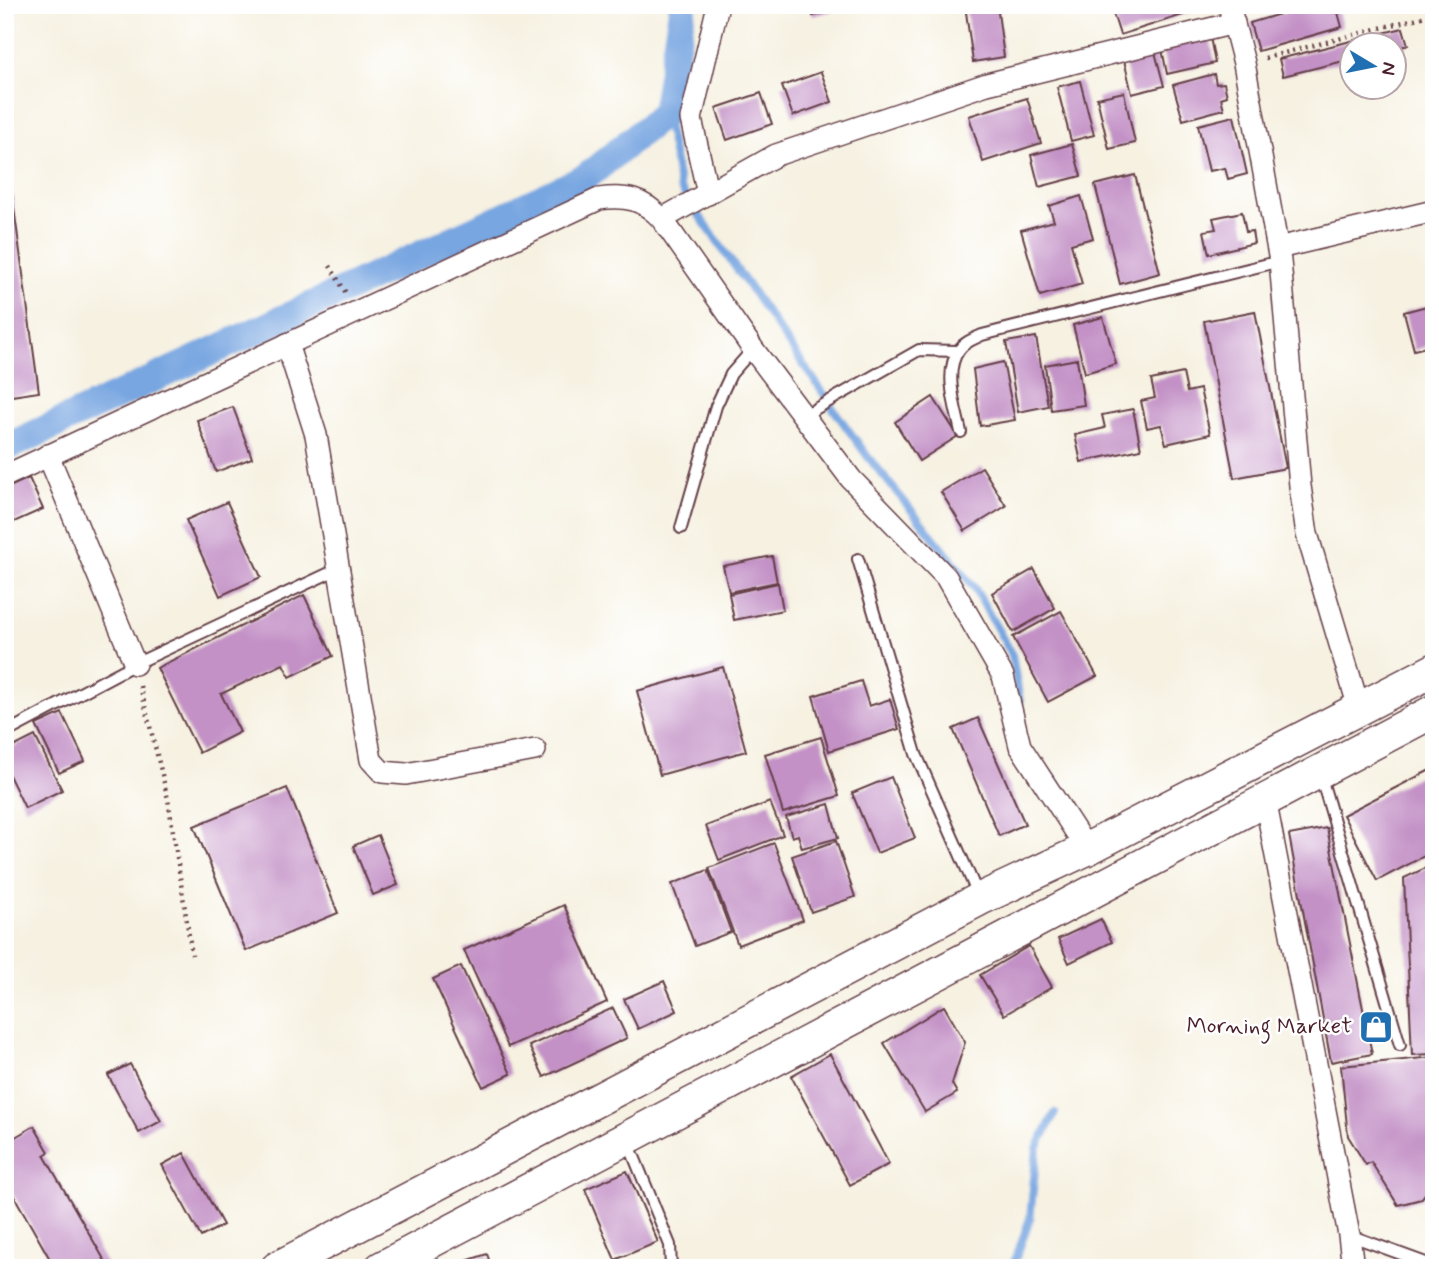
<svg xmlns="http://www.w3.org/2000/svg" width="1439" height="1273" font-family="Mynerve,sans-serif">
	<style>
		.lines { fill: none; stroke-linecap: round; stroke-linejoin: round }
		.stream { stroke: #78a6e1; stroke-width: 8 }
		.canal { stroke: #78a6e1; stroke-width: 28 }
		.building { fill: #c391c6 }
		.lane-casing { stroke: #643e46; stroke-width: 14 }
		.street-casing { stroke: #643e46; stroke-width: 24 }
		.secondary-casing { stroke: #643e46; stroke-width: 35 }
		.path { stroke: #643e46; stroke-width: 4.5; stroke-dasharray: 2 5; stroke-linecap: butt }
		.lane { stroke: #fff; stroke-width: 10 }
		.street { stroke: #fff; stroke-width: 21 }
		.secondary { stroke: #fff; stroke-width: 32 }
		.labels { text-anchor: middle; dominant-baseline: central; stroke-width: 5; stroke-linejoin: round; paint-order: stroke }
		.poi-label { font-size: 23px; fill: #4a1f2b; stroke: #fff; text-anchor: end }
	</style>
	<rect width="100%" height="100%" fill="#fff"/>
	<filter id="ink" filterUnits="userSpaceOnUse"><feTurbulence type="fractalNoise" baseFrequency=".0143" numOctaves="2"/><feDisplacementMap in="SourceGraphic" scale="14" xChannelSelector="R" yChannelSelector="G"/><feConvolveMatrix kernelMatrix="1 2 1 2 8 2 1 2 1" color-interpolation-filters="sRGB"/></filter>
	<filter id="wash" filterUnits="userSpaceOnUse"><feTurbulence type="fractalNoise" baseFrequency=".00686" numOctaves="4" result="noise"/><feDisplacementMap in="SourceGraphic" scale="28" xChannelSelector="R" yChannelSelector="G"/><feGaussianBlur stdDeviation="1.57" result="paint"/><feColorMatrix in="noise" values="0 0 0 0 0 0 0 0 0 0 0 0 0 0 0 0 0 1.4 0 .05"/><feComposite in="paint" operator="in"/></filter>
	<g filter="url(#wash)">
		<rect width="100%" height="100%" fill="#f6f1e1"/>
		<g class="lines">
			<g class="stream">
				<polyline points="665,113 680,188 826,397"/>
				<polyline points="832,407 868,457 974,587 1012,655 1020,702"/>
				<polyline points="1052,777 1077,811"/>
				<polyline points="1012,1268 1030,1219 1037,1148 1055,1113"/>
			</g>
			<polyline class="canal" points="5,448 585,178 665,113 683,5"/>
		</g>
		<g id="blocks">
			<g class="building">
				<polygon points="810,5 850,5 850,6 813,16"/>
				<polygon points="965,5 997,5 1004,57 973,62"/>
				<polygon points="1127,5 1211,5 1211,6 1120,35 1112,10"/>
				<polygon points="1310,5 1336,5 1342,27 1258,51 1250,23"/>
				<polygon points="1403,28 1408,45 1394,49 1394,46 1352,46 1352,59 1283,76 1279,59"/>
				<polygon points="1210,37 1215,63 1167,74 1162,49"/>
				<polygon points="1155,52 1164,86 1132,94 1124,60"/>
				<polygon points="821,72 832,102 793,116 782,86"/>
				<polygon points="1214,74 1216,84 1224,83 1227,96 1221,98 1224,109 1183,120 1173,85"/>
				<polygon points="1080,81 1094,135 1071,141 1057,87"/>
				<polygon points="1124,92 1135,143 1109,149 1097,98"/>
				<polygon points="761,93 772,124 727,140 716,108"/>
				<polygon points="1027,98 1041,143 983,162 969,116"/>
				<polygon points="1234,116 1247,174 1228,179 1225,168 1209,171 1198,125"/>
				<polygon points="1072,144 1081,176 1039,187 1031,155"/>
				<polygon points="9,171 39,392 5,397 5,172"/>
				<polygon points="1135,175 1160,273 1120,284 1095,185"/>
				<polygon points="1081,196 1093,238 1071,244 1082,284 1040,296 1021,230 1054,221 1049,206"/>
				<polygon points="1242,212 1246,232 1252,231 1254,243 1209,254 1204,231 1216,229 1213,218"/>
				<polygon points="1434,304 1434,345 1414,350 1404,312"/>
				<polygon points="1255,311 1286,468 1234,478 1204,321"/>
				<polygon points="1103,317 1116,364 1085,373 1073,325"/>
				<polygon points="1036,337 1048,406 1018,412 1006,342"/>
				<polygon points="1077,359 1084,405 1051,410 1045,365"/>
				<polygon points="1003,362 1015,420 980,426 973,369"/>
				<polygon points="1183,373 1187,392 1200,389 1210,434 1166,444 1161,425 1147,428 1141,401 1155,398 1151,380"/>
				<polygon points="933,397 958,436 919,461 895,422"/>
				<polygon points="233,407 252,458 216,472 197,420"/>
				<polygon points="1133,409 1141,449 1081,462 1075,435 1105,428 1102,415"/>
				<polygon points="982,467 1006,506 965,531 941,492"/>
				<polygon points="29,478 43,509 5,526 5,489"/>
				<polygon points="227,502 261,577 220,596 186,520"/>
				<polygon points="772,556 777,582 729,592 723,566"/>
				<polygon points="1034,569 1055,608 1013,632 992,593"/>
				<polygon points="778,583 783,610 734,620 729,594"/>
				<polygon points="304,595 333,656 290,677 283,664 221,694 240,732 199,753 157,668"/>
				<polygon points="1061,611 1097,676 1048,702 1013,637"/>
				<polygon points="723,667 746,751 660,775 637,691"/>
				<polygon points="861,681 869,706 890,699 899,729 829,751 813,696"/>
				<polygon points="62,713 85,761 59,773 36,725"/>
				<polygon points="978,718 1025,824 999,836 953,729"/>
				<polygon points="35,736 62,790 25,808 5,767 5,751"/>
				<polygon points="821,737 839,796 783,813 765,754"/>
				<polygon points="1434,768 1434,851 1377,881 1343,815"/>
				<polygon points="891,777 915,838 877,853 852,793"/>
				<polygon points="287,788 338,913 246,951 194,826"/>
				<polygon points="770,802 783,835 719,860 706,826"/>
				<polygon points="829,804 838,838 802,848 798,835 792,837 786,817"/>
				<polygon points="1327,828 1372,1054 1331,1062 1289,835"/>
				<polygon points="378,835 398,885 373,895 353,846"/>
				<polygon points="836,841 855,897 811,912 792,856"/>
				<polygon points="774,843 803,920 738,945 709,868"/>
				<polygon points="1434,864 1434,1054 1412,1055 1404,878"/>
				<polygon points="708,870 731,932 695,946 672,884"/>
				<polygon points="564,905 607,1002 508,1047 464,950"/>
				<polygon points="1101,919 1112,942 1069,963 1058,939"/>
				<polygon points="1029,946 1052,987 1004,1015 980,975"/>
				<polygon points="461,966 511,1074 483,1087 433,979"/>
				<polygon points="664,981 677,1011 638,1029 624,999"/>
				<polygon points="944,1006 965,1042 952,1084 957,1093 925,1112 884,1043"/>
				<polygon points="613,1008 627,1038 544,1077 529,1046"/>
				<polygon points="830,1054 889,1164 850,1185 791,1076"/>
				<polygon points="1434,1057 1434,1182 1421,1199 1398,1205 1371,1162 1366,1165 1348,1136 1341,1066"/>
				<polygon points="130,1064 161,1121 139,1133 108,1075"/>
				<polygon points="34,1126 49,1152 44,1155 109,1268 55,1268 5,1180 5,1143"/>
				<polygon points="184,1153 223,1225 201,1237 162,1165"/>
				<polygon points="627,1171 658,1242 615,1260 585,1189"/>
				<polygon points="487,1254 492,1268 448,1268 448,1267"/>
			</g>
		</g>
	</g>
	<g filter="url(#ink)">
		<use href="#blocks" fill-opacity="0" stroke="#643e46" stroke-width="2"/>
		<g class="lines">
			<g class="lane-casing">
				<g id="lane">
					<polyline points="803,416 919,350 957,351"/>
					<path d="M961 432C956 409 943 371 959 350 964 342 974 339 982 335L1280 261"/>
					<polyline points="681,528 716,406 731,374 753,349"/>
					<polyline points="858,559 916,754 979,897"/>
					<polyline points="5,733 135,664 338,569"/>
					<polyline points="1320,774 1400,1045"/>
					<polyline points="628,1142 670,1245 671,1268"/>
					<polyline points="1349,1235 1434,1266"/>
				</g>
			</g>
			<g class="street-casing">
				<g id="street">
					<polyline points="1229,5 1244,63 1280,261 1300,486 1307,534 1359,708"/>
					<polyline points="708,194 691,119 718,5"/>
					<polyline points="662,219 776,155 987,84 1234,23"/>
					<polyline points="1278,248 1434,211"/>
					<polyline points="287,344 316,435 371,760 382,772 406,774 535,750"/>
					<polyline points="48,455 135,664"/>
					<path d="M5 476 599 199C626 195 643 199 662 219L753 349 851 479 946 577 1003 676 1020 746 1087 849"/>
					<polyline points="1265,799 1349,1235 1353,1268"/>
				</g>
			</g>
			<g class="secondary-casing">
				<g id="secondary">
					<polyline points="277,1268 980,899 1087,849 1434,670"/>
					<polyline points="381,1268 1434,711"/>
				</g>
			</g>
			<g class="path">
				<polyline points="1265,58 1434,14"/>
				<polyline points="330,266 346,293"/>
				<polyline points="140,686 168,799 192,955"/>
			</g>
			<use href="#lane" class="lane"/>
			<use href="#street" class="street"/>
			<use href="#secondary" class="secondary"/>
		</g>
	</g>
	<defs>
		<g id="shop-square" transform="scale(1.75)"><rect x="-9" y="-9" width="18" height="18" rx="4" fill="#1f6fb2" stroke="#fff"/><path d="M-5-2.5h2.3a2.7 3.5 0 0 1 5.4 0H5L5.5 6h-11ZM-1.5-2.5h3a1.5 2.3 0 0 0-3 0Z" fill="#fff"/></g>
	</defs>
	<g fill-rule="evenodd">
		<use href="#shop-square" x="1376" y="1027"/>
	</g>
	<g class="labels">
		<g class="poi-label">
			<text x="1352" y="1027">Morning Market</text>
		</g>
	</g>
	<rect width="1439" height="1273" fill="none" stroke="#fff" stroke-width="28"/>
	<g transform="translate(1373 66) rotate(100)"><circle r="33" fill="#ffffff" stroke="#b7a5aa" stroke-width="2"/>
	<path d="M0-5L12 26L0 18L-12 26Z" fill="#1f6fb2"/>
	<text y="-10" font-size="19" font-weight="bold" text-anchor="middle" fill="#4a1f2b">N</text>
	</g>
</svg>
